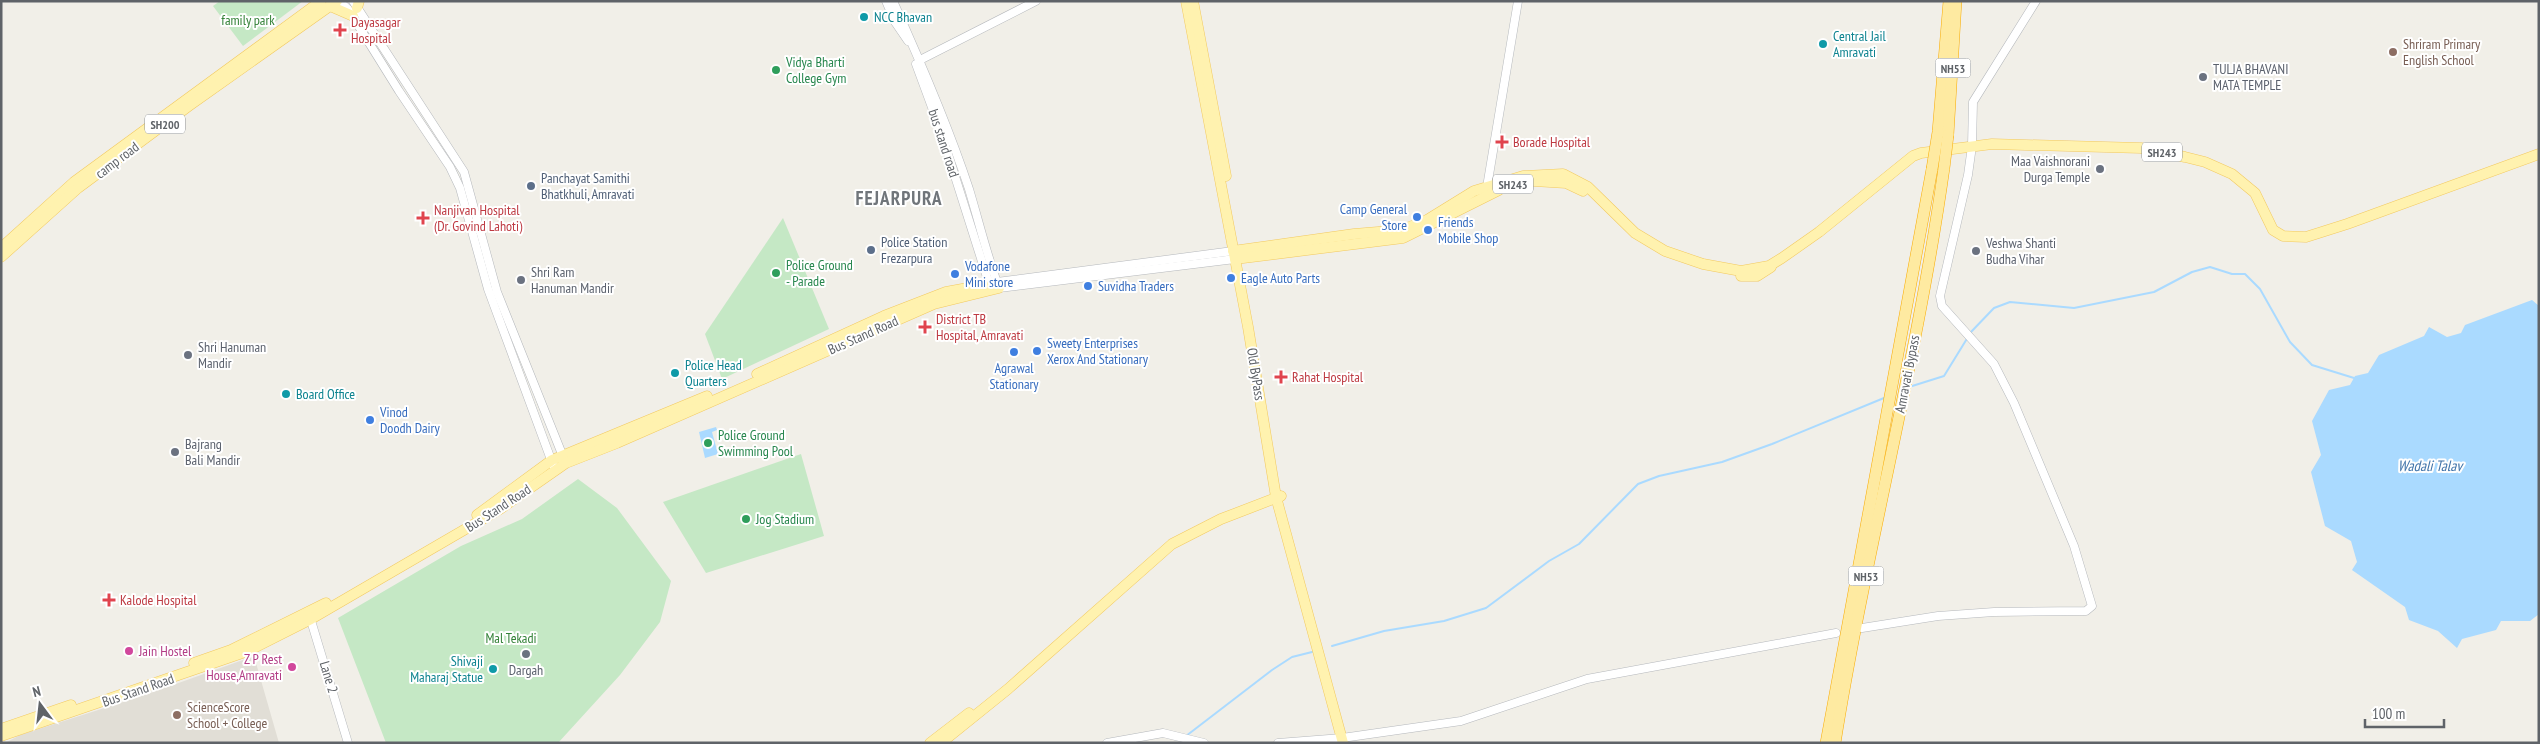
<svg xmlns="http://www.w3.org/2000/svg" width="2540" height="744" font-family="'PT Sans Narrow',sans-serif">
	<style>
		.education { fill: #e1ded6 }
		.green { fill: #c5e8c5 }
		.water { fill: #aadaff }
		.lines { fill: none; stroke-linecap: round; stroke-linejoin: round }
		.stream { stroke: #aadaff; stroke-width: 2 }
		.tertiary-casing { stroke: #b5b8bc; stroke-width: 9 }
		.primary-casing { stroke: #f2c960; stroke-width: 11 }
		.trunk-casing { stroke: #f9ab00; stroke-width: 12 }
		.tertiary { stroke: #fff; stroke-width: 8 }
		.primary { stroke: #fff2af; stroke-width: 10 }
		.trunk { stroke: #feeaa1; stroke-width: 11 }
		.trunk-bridge-casing { stroke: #f9ab00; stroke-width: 12; stroke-linecap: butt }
		.trunk-bridge { stroke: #feeaa1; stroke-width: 11 }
		.culture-dot { fill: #0f9aa8; stroke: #fff; stroke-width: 2 }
		.health-dot { fill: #e0444e; stroke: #fff; stroke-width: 2 }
		.education-dot { fill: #8d6e63; stroke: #fff; stroke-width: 2 }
		.leisure-dot { fill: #2e9e5b; stroke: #fff; stroke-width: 2 }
		.worship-dot { fill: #6b7280; stroke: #fff; stroke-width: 2 }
		.service-dot { fill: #5c6f8a; stroke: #fff; stroke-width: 2 }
		.shop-dot { fill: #3f7fe0; stroke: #fff; stroke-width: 2 }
		.hotel-dot { fill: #d1479c; stroke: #fff; stroke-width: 2 }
		.labels { text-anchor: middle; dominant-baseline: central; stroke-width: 4; stroke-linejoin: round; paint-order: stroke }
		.shield { fill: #fff; stroke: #8f9295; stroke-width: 1 }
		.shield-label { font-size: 12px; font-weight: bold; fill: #5f6368 }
		.culture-label { font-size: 14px; fill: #0d838f; stroke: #fff; text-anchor: start }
		.park-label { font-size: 14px; fill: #348238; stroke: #fff }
		.health-label { font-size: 14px; fill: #be3a42; stroke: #fff; text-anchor: start }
		.education-label { font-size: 14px; fill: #785e54; stroke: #fff; text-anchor: start }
		.leisure-label { font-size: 14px; fill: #27864d; stroke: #fff; text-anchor: start }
		.worship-label { font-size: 14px; fill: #5b616d; stroke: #fff; text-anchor: start }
		.street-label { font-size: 14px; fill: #5f6368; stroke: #fff }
		.service-label { font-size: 14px; fill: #4e5e75; stroke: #fff; text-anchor: start }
		.shop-label { font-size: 14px; fill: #366cbe; stroke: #fff; text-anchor: start }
		.hotel-label { font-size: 14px; fill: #b23c85; stroke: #fff; text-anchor: start }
		.water-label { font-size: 15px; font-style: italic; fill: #4174aa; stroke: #fff }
		.district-label { font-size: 19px; font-weight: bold; letter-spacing: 1px; fill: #70757a; stroke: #fff }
	</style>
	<rect width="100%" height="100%" fill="#f1efe8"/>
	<polygon class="education" points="254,656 279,743 5,743 20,735 145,695"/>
	<g class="green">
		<polygon points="220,1 303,1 243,46 213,6"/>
		<polygon points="783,218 829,329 722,379 705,334"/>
		<polygon points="801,454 824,536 706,573 663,502"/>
		<polygon points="578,479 617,508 671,581 660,622 620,675 558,743 386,743 338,618 461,546 522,519"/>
	</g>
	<g class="water">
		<polygon points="2532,300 2539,306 2539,614 2530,621 2501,621 2496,630 2462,639 2457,648 2438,631 2409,620 2405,607 2352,570 2357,562 2351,541 2325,526 2311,472 2321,455 2312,421 2329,390 2350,385 2355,376 2368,373 2379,355 2424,336 2429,327 2447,337 2461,333 2465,325"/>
		<polygon points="716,427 717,430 712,432 718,454 705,458 699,432"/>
	</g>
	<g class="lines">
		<g class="stream">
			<polyline points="1970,333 1994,308 2010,302 2074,308 2154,292 2192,272 2210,267 2232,274 2245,274 2260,289 2290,342 2312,365 2354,378"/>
			<polyline points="1909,387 1944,376 1968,337"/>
			<polyline points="1332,646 1384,631 1444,621 1486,608 1549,561 1579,544 1638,484 1659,476 1722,462 1772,444 1884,398"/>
			<polyline points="1186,736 1272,670 1292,657 1312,652"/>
		</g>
		<g class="tertiary-casing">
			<g id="tertiary">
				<polyline points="339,1 348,9 399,91 450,167 460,188 488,289 553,465"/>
				<polyline points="353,1 464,172 497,292 564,459"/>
				<polyline points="886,1 895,22 908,41"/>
				<path d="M893 1C921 63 948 125 969 189 979 222 987 256 999 288L1235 259"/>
				<polyline points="920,60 1036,1"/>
				<polyline points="916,64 940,129 991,290"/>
				<polyline points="1487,187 1518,1"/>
				<polyline points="997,282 1233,251"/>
				<polyline points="309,614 348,743"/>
				<polyline points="1862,628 1938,616 1994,612 2086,611 2092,606 2074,546 2014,403 1994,364 1942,306 1940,296 1968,175 1972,146 1973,102 2036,1"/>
				<polyline points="1107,743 1163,733 1204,743"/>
				<polyline points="1278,743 1342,738 1461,721 1587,679 1836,633"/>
			</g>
		</g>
		<g class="primary-casing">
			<g id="primary">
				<polyline points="1186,1 1248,327 1276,497 1343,743"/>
				<polyline points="1193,1 1226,176"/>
				<polyline points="330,6 353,16"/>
				<polyline points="357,8 359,1"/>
				<polyline points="1534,181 1566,183 1583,191"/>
				<polyline points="1,248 74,182 321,1"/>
				<polyline points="1233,251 1354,234 1402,230 1427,220 1474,191 1523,176 1563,174 1588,187 1635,233 1665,251 1703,264 1741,271 1769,266 1782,258 1819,232 1913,156 1921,153 1992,144 2141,148 2185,157 2205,162 2232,174 2255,193 2273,230 2283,236 2306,237 2347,224 2539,154"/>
				<polyline points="1,257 78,188 190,105 337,1"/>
				<polyline points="1235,259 1403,238 1499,190"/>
				<polyline points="1741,276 1757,276 1771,267"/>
				<polyline points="757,374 884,316 946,292 984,285"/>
				<polyline points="477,515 552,460 707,396"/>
				<polyline points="194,663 231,650 326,603"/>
				<polyline points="1,729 71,705"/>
				<polyline points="1,736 248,651 311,619 500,509 566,463 617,443 934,304 999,288"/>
				<polyline points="930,743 969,713"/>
				<polyline points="941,743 1008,689 1172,544 1221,519 1281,496"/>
			</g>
		</g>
		<g class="trunk-casing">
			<g id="trunk">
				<polyline points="1938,132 1949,1"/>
				<polyline points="1948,135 1956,1"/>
				<polyline points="1826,743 1932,169"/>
				<path d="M1835 743C1866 550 1917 361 1944 168"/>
			</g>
		</g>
		<use href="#tertiary" class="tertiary"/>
		<use href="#primary" class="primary"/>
		<use href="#trunk" class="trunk"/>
		<g class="trunk-bridge-casing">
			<g id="trunk-bridge">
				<polyline points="1944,168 1948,135"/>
				<polyline points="1932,169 1938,132"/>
			</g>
		</g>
		<use href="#trunk-bridge" class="trunk-bridge"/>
	</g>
	<g class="culture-dot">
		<circle cx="864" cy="17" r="5"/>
		<circle cx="1823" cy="44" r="5"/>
		<circle cx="675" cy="373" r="5"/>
		<circle cx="286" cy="394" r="5"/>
		<circle cx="493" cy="669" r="5"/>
	</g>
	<g class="health-dot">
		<path d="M337.5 22.5h5v5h5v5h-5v5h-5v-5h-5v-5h5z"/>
		<path d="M1499.5 134.5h5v5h5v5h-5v5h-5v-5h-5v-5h5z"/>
		<path d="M420.5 210.5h5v5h5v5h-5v5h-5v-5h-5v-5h5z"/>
		<path d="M922.5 319.5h5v5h5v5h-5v5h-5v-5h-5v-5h5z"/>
		<path d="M1278.5 369.5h5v5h5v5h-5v5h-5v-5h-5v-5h5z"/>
		<path d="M106.5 592.5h5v5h5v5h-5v5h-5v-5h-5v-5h5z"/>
	</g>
	<g class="education-dot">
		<circle cx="2393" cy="52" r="5"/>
		<circle cx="177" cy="715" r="5"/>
	</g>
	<g class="leisure-dot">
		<circle cx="776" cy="70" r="5"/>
		<circle cx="776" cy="273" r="5"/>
		<circle cx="708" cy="443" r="5"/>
		<circle cx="746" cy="519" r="5"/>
	</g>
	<g class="worship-dot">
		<circle cx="2203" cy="77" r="5"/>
		<circle cx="2100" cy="169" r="5"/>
		<circle cx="1976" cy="251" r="5"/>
		<circle cx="521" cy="280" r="5"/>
		<circle cx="188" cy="355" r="5"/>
		<circle cx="175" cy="452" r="5"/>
		<circle cx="526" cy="654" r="5"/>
	</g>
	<g class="service-dot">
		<circle cx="531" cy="186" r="5"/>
		<circle cx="871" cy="250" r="5"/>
	</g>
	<g class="shop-dot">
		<circle cx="1417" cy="217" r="5"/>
		<circle cx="1428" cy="230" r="5"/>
		<circle cx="955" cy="274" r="5"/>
		<circle cx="1231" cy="278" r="5"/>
		<circle cx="1088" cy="286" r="5"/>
		<circle cx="1037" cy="351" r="5"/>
		<circle cx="1014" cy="352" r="5"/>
		<circle cx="370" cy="420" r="5"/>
	</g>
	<g class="hotel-dot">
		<circle cx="129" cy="651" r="5"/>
		<circle cx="292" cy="667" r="5"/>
	</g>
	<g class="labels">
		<g class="shield">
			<rect x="1935.5" y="58.5" width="35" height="19" rx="4"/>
			<rect x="145" y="114.5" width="40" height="19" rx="4"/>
			<rect x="2142" y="142.5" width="40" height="19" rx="4"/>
			<rect x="1493" y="174.5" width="40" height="19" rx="4"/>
			<rect x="1848.5" y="566.5" width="35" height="19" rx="4"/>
		</g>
		<g class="shield-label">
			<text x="1953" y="68">NH53</text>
			<text x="165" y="124">SH200</text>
			<text x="2162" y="152">SH243</text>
			<text x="1513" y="184">SH243</text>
			<text x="1866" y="576">NH53</text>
		</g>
		<g class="culture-label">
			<text x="874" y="17">NCC Bhavan</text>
			<text x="1833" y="36">Central Jail<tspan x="1833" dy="16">Amravati</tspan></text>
			<text x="685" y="365">Police Head<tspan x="685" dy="16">Quarters</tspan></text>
			<text x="296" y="394">Board Office</text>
			<text x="483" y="661" text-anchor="end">Shivaji<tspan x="483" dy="16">Maharaj Statue</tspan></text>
		</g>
		<g class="park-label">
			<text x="248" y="20">family park</text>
			<text x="511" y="638">Mal Tekadi</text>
		</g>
		<g class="health-label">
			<text x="351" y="22">Dayasagar<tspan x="351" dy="16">Hospital</tspan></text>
			<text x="1513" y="142">Borade Hospital</text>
			<text x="434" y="210">Nanjivan Hospital<tspan x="434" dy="16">(Dr. Govind Lahoti)</tspan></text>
			<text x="936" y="319">District TB<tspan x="936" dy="16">Hospital, Amravati</tspan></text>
			<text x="1292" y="377">Rahat Hospital</text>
			<text x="120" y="600">Kalode Hospital</text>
		</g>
		<g class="education-label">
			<text x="2403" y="44">Shriram Primary<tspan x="2403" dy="16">English School</tspan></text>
			<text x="187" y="707">ScienceScore<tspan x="187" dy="16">School + College</tspan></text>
		</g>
		<g class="leisure-label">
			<text x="786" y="62">Vidya Bharti<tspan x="786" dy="16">College Gym</tspan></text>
			<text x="786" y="265">Police Ground<tspan x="786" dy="16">- Parade</tspan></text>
			<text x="718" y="435">Police Ground<tspan x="718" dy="16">Swimming Pool</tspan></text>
			<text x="756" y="519">Jog Stadium</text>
		</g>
		<g class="worship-label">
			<text x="2213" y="69">TULJA BHAVANI<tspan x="2213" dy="16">MATA TEMPLE</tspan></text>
			<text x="2090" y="161" text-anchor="end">Maa Vaishnorani<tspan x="2090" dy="16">Durga Temple</tspan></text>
			<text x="1986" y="243">Veshwa Shanti<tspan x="1986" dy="16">Budha Vihar</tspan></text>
			<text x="531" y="272">Shri Ram<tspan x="531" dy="16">Hanuman Mandir</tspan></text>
			<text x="198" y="347">Shri Hanuman<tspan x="198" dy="16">Mandir</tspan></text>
			<text x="185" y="444">Bajrang<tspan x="185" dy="16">Bali Mandir</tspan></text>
			<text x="526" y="670" text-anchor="middle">Dargah</text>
		</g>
		<g class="street-label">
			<text transform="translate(944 143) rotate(72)">bus stand road</text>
			<text transform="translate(117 160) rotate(-37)">camp road</text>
			<text transform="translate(863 335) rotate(-24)">Bus Stand Road</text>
			<text transform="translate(1256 374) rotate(81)">Old ByPass</text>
			<text transform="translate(1907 374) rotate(-79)">Amravati Bypass</text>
			<text transform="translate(498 508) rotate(-33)">Bus Stand Road</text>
			<text transform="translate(329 677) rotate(73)">Lane 2</text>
			<text transform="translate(138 690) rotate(-19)">Bus Stand Road</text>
		</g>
		<g class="service-label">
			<text x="541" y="178">Panchayat Samithi<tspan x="541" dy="16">Bhatkhuli, Amravati</tspan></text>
			<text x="881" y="242">Police Station<tspan x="881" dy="16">Frezarpura</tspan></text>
		</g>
		<g class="shop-label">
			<text x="1407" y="209" text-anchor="end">Camp General<tspan x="1407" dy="16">Store</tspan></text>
			<text x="1438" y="222">Friends<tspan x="1438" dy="16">Mobile Shop</tspan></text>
			<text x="965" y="266">Vodafone<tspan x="965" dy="16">Mini store</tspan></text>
			<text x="1241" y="278">Eagle Auto Parts</text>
			<text x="1098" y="286">Suvidha Traders</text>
			<text x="1047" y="343">Sweety Enterprises<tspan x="1047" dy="16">Xerox And Stationary</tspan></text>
			<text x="1014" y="368" text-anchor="middle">Agrawal<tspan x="1014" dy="16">Stationary</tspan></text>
			<text x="380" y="412">Vinod<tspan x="380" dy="16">Doodh Dairy</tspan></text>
		</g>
		<g class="hotel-label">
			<text x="139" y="651">Jain Hostel</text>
			<text x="282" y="659" text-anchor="end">Z P Rest<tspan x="282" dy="16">House,Amravati</tspan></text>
		</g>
		<g class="water-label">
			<text x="2430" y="465">Wadali Talav</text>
		</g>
		<g class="district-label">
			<text x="899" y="198">FEJARPURA</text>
		</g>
	</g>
	<rect width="2540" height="744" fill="none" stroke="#5f6368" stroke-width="5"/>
	<g transform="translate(40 704) rotate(345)" stroke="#ffffff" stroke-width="4" paint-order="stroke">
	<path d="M0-4L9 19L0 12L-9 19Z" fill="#5f6368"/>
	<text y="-8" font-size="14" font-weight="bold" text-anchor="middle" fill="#5f6368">N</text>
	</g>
	<path d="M2365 719v8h79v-8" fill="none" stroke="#5f6368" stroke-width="2.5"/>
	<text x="2372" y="719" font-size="15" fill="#5f6368" stroke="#ffffff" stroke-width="4" paint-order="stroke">100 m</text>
</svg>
